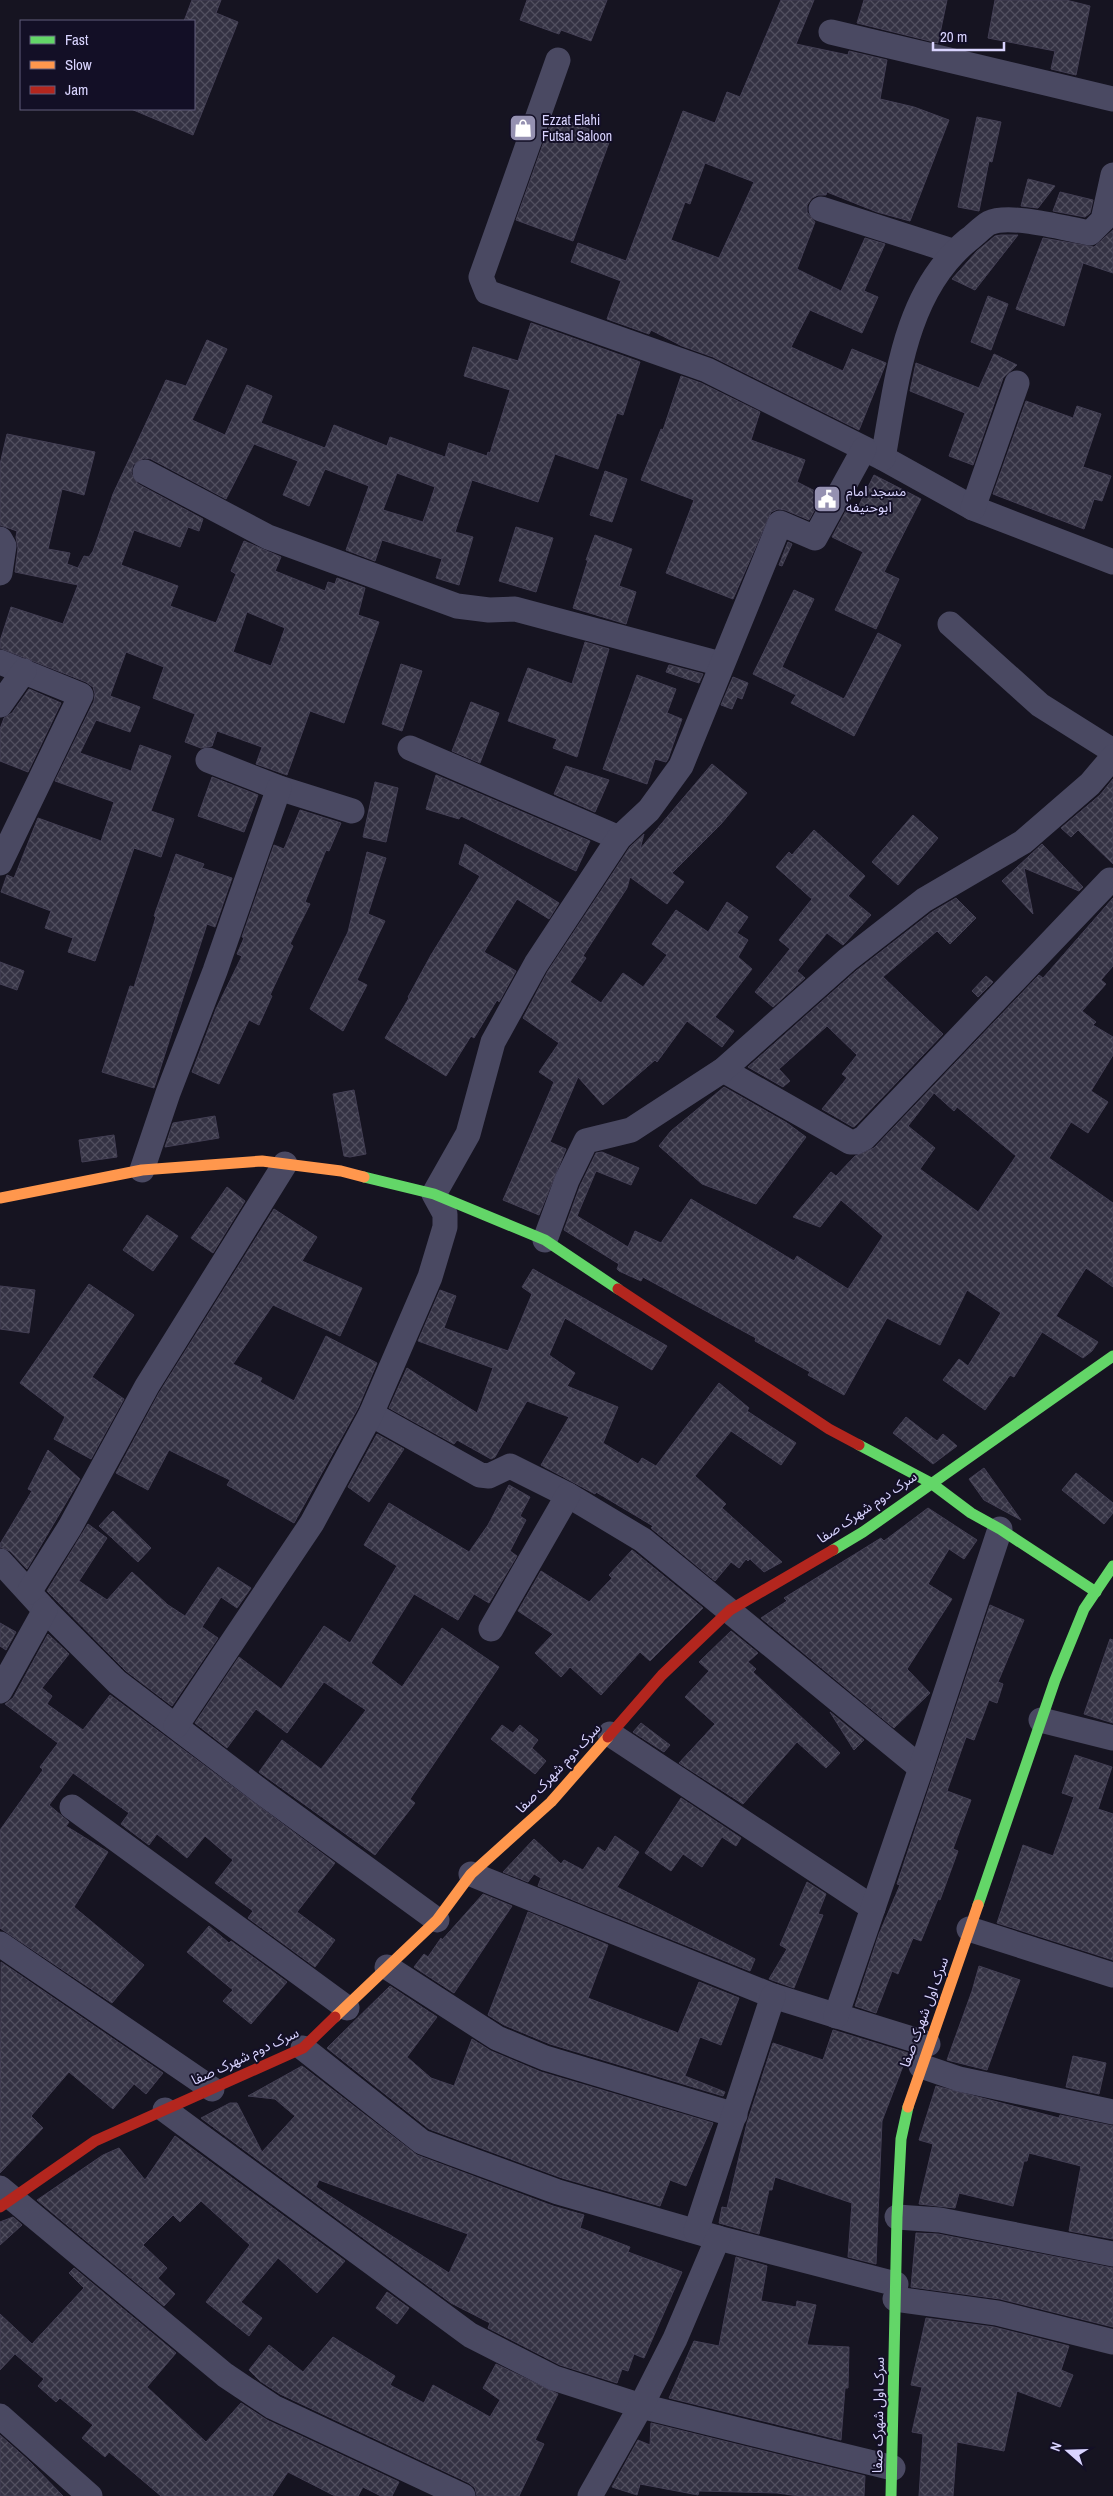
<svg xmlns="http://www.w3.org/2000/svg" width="1113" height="2496" font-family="'Archivo Narrow','Noto Sans Arabic',sans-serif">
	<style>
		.building { fill: url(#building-cross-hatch); stroke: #433f54; fill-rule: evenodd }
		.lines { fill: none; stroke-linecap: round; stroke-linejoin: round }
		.street { stroke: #4a4962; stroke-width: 25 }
		.fast { stroke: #63d668; stroke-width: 11 }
		.slow { stroke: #ff974d; stroke-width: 11 }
		.jam { stroke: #b3261e; stroke-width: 11 }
		.labels { text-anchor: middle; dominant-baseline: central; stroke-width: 4; stroke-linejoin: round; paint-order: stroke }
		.poi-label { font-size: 14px; fill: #d9d4ff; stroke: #130f26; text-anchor: start }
		.street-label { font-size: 14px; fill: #d9d4ff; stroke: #130f26 }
	</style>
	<defs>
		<pattern id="building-cross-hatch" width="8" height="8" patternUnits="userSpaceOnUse" patternTransform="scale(1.25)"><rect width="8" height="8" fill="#343243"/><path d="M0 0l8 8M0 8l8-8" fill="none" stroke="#514f5f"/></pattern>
	</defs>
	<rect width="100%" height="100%" fill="#161421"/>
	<g class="building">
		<polygon points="192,0 221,0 216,13 238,22 193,135 131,109 194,109 194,21 184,21"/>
		<polygon points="527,0 607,0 591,41 561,30 559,34 520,20"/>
		<path d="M781 0H814L796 44 848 55 849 51 887 60 880 99 914 107 949 120 910 221 877 212 827 192 826 195H818L812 198 807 205V212L815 222 797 269 841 291 865 238 885 244 864 291 878 297 862 333 810 310 791 347 843 371 852 349 886 363 859 430 713 357 682 346 651 330 649 334 607 319 621 281 571 262 578 243 626 261 683 111 715 123 727 92 740 97ZM705 163 754 182 719 258 671 240 685 202 690 204Z"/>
		<polygon points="864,0 947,0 938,43 857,23"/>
		<polygon points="995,0 1066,0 1090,6 1076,75 1051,69 1055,51 988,38"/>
		<polygon points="553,116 611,137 573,241 516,220"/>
		<polygon points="977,117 1001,122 992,162 989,161 979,211 958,207"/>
		<polygon points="1028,179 1055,186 1038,208 1021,206"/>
		<polygon points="1060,192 1093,200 1090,213 1085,217 1053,211"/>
		<polygon points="1113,230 1113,273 1083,263 1064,326 1016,309 1043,238 1094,247"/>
		<polygon points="1001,235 1018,235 975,290 952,279 977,251 995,236"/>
		<polygon points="988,296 1008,304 991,350 971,342"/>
		<path d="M531 323 640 362 623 415 617 413 598 469 555 454 538 502 472 480 455 532 473 537 459 585 436 578 442 559 382 540 375 561 346 550 369 486 325 469 309 506 283 495 298 461 254 444 226 499 151 459 144 458 133 465 131 473 138 484 203 519 199 531 188 527 180 547 134 530 121 565 178 586 170 606 216 623 236 574 231 571 244 541 281 557 275 571 325 591 328 582 335 584 337 578 365 588 358 615 379 622 344 723 310 711 287 775 256 764 262 747 217 731 212 746 201 748 185 742 195 714 153 698 164 667 126 652 110 696 140 707 130 732 96 720 80 753 131 771 140 745 171 756 151 811 174 819 161 857 134 848 95 961 68 952 73 938 45 928 51 911 1 892 7 875 14 878 38 818 101 841 114 802 55 781 94 701 95 694 93 687 86 682 0 648V641L11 607 63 624 78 585 15 572 18 548 16 537 17 531 0 525V464L7 434 95 452 84 495 62 489 48 549 70 553 67 564 78 568 84 556 89 557 93 551 113 494 166 380 186 386 207 340 227 349 192 420 225 435 247 385 272 396 261 423 325 448 334 425 387 446 390 437 445 457 449 443 487 456 488 452 490 453 510 390 464 376 473 347 518 361ZM397 473 435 487 423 522 383 510ZM247 612 285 628 271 666 233 652Z"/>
		<polygon points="994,354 1017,365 1003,378 973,465 949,456 965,413 910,391 916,363 979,388"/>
		<polygon points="681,376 701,383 760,412 751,440 805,460 797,482 823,495 809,520 785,510 778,509 771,512 733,599 666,573 694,500 641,480 661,429 663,430"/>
		<polygon points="1026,401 1073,418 1077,406 1101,414 1083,467 1111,476 1102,501 1094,499 1084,529 993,494"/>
		<polygon points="605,471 627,479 612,522 590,515"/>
		<polygon points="874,475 921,499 884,572 899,579 876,629 835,610 863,552 832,537 848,507 856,511"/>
		<polygon points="516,527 553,538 536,592 499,581"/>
		<polygon points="595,535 632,549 619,586 636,592 626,624 573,608 588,560 586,560"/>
		<polygon points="788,542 792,544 782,566 779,565"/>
		<polygon points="794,590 814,599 782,667 844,699 878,633 901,645 854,736 791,703 796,695 753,674"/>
		<polygon points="585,642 609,649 577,757 553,748 557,739 508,721 528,668 572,684"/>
		<polygon points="401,664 422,671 402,731 382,724"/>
		<polygon points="669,665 703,674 699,683 666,672"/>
		<polygon points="637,675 676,689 667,713 682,719 668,759 666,762 655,759 647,784 603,769"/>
		<polygon points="733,677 748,683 742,699 737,697 732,709 721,705"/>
		<polygon points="29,689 61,703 28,772 0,761 0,729 4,718 12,713"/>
		<polygon points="471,702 499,713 480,763 452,751"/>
		<polygon points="712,764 747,793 721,824 672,873 684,882 667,904 630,877 627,888 583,956 586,958 570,982 601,1003 623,973 643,987 667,955 652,944 676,910 708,932 727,902 748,917 737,933 748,940 738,957 752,969 715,1017 734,1031 722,1047 687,1021 657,1062 655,1060 603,1105 578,1077 550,1142 566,1149 539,1215 503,1200 554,1082 539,1072 559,1043 523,1018 548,971 630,847 644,834 640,849"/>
		<polygon points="566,766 609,780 595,812 554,794"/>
		<polygon points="436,775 590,841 576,871 461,816 459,819 426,809"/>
		<polygon points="212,777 258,795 244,832 198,816"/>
		<polygon points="1113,779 1113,864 1078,830 1071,837 1061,828 1100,795"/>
		<polygon points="375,782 398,788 386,842 363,837"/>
		<polygon points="300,810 341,823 329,851 326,850 305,902 310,904 290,944 293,946 270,995 272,996 259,1025 249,1020 219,1084 192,1072 216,1009 242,956 237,954 244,938 242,937 274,845 284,849"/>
		<polygon points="913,815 938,838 898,885 872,862"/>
		<polygon points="814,830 865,876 848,896 871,915 843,945 827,933 797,971 805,978 773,1007 755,992 790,949 779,940 812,899 776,867 789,852 792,855"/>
		<polygon points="465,844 559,903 549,919 517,899 484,952 516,971 499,1002 497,1000 474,1038 471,1036 446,1076 385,1038 409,998 408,997 431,955 480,876 459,864"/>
		<polygon points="1042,844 1083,887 1079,891 1024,868 1033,914 1002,881"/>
		<polygon points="367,852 386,858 368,914 385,921 357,980 367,985 343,1031 310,1009 348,932"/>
		<polygon points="176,854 204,864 202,868 232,878 215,927 207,924 154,1088 102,1072 130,986 134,987 156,917 154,916"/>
		<polygon points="956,898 976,918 950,944 937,931 883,977 943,1034 855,1126 853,1127 822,1109 847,1078 842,1074 857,1055 827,1026 779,1069 790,1081 783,1087 748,1067 856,971 932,912"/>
		<path d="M1113 898V966L1101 980 1106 984 1082 1011 1096 1022 1093 1025 1113 1037V1055L1091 1091 1108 1102 1088 1133 1071 1122 1049 1158 1113 1203V1287L1086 1268 1056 1316 1098 1342 1092 1351 1083 1358 1042 1332 1014 1377 1010 1375 985 1410 943 1380 959 1359 968 1366 1001 1313 967 1290 940 1345 887 1318 844 1395 808 1375 810 1372 755 1341 756 1338 643 1277 641 1281 619 1271 617 1269 619 1264 564 1230 580 1186 596 1153 602 1152 639 1168 631 1185 596 1171 577 1216 628 1247 635 1231 661 1243 691 1199 794 1261 797 1256 848 1289 883 1236 841 1200 820 1227 793 1217 831 1172 836 1176 855 1156 874 1148 1039 975 1043 978ZM934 1093 954 1111 957 1107 1016 1156 978 1212 920 1169 935 1148 908 1126Z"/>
		<polygon points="0,962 24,971 17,990 0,984"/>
		<polygon points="986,976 993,982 978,997 972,991"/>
		<polygon points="724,1087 787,1123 806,1137 756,1204 702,1184 659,1146 671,1131"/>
		<polygon points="354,1090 366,1154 350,1157 344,1156 333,1094"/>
		<polygon points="215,1116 219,1138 165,1147 173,1123"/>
		<polygon points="114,1135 117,1157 82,1162 79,1140"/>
		<polygon points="227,1187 245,1201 213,1253 191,1238"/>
		<polygon points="274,1209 317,1237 302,1261 362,1288 340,1336 273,1305 233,1364 262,1378 260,1382 294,1401 326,1336 377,1363 358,1408 294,1523 227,1485 230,1480 169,1450 148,1490 116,1473 159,1393"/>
		<polygon points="147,1215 178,1236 153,1271 123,1250"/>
		<polygon points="533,1269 667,1346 652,1370 565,1318 549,1355 575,1373 567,1386 618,1407 603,1443 638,1464 642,1458 656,1466 719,1383 749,1408 747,1411 796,1443 781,1465 731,1431 695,1476 726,1504 722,1508 782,1562 764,1572 750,1559 748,1561 746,1559 739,1568 731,1562 715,1581 651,1528 653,1526 596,1492 595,1494 541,1465 569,1417 527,1401 495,1457 491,1459 457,1440 454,1444 389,1408 407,1368 477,1413 493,1368 418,1341 440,1290 456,1296 444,1328 508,1351 532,1294 522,1287"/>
		<polygon points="89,1284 134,1315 92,1377 124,1399 91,1459 54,1439 65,1417 20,1383"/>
		<polygon points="0,1286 35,1290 29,1333 0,1329"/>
		<polygon points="906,1417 937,1441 943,1434 957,1446 933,1464 893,1433"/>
		<polygon points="377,1434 404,1449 369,1502 348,1487"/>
		<polygon points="48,1450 80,1479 27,1569 10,1551 0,1547 0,1544 32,1491 28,1489"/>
		<polygon points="984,1468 1021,1520 984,1500 969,1479"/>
		<polygon points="1076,1473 1113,1503 1113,1513 1104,1524 1062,1490"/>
		<polygon points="509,1485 530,1497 520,1516 526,1520 510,1551 517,1556 489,1603 474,1594 458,1620 414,1594 371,1663 402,1687 442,1628 499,1667 410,1799 415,1803 375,1855 259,1772 282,1740 321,1769 366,1710 324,1682 287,1733 256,1709 227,1748 195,1723 239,1657 281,1689 324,1626 350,1643 397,1566 364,1545 389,1503 469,1552 488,1525"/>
		<polygon points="928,1508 977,1540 964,1559 949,1549 928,1584 952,1599 907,1669 930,1693 894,1728 761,1618 787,1601 784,1598 881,1538 884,1541"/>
		<polygon points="113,1511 151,1548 138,1562 99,1526"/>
		<polygon points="88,1524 107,1538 79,1581 107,1600 132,1572 168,1605 185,1616 218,1567 251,1588 237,1608 221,1597 202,1627 218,1638 172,1706 126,1671 47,1591"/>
		<polygon points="632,1550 703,1608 650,1661 640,1652 601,1695 570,1667 561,1677 535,1653 553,1634 518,1611 541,1571 589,1602 612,1578 609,1575"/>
		<polygon points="990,1605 1024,1620 998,1682 1003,1684 997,1703 989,1700 974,1740 966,1737 947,1791 971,1800 953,1849 958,1851 940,1900 938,1899 921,1941 913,1938 898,1974 892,1971 876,2013 855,2006 879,1934 900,1885 897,1884"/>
		<polygon points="0,1623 16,1632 6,1650 0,1646"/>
		<polygon points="731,1631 758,1653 748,1662 756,1669 753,1672 840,1753 826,1768 797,1742 743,1804 679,1763 715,1724 685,1697 709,1671 699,1662"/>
		<polygon points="48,1634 69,1654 42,1688 52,1696 47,1704 83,1730 110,1695 335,1863 297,1912 335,1940 315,1967 248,1918 253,1911 215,1883 233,1860 205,1836 187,1858 157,1834 149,1845 121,1824 129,1813 73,1773 49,1805 69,1822 66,1826 108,1852 74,1907 144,1965 112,2003 0,1928 0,1830 43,1770 40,1767 58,1743 5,1704 13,1698"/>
		<polygon points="1110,1639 1113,1640 1113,1723 1084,1714"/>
		<polygon points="830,1712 864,1740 854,1750"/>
		<polygon points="641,1723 670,1745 664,1752 633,1732"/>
		<polygon points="502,1725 513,1733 520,1725 538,1740 532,1748 546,1761 535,1774 491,1739"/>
		<polygon points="1075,1755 1112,1767 1098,1809 1113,1814 1113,1960 997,1923 1023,1845 1053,1856 1074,1797 1062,1793"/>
		<polygon points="681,1798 741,1838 736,1846 722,1837 702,1867 683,1854 671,1871 645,1853"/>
		<polygon points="615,1836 639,1852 617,1887 755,1959 750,1971 538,1886 541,1878 534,1874 528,1882 503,1872 534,1839 561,1864 564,1860 583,1870 598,1847 605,1852"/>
		<polygon points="807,1882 826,1894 818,1914 823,1915 794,1988 769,1979 787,1949 780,1945"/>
		<polygon points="483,1894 512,1906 454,1993 414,1967 424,1954 428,1957 441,1938 442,1940"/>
		<polygon points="528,1912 608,1945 588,1998 678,2033 699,1982 739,1998 721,2045 700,2037 685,2076 725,2092 723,2096 550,2044 504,2025 488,2015"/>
		<polygon points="209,1926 229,1943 231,1941 287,1982 251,2024 223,2001 233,1990 187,1952"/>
		<polygon points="1,1962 163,2073 146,2094 134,2084 113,2109 69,2072 31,2116 43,2128 0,2173"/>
		<polygon points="979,1966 1020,1980 987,2070 947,2060 972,1991"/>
		<polygon points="390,1986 437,2017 407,2057 431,2078 454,2086 472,2039 491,2051 541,2072 713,2123 686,2186 670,2180 660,2206 562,2178 429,2129 327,2048"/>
		<polygon points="833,2030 908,2053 882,2121 876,2264 848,2257 852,2203 775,2177 772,2190 769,2190 759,2234 719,2223 722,2207 727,2208 747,2123 773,2043 823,2060"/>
		<polygon points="1073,2056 1106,2063 1099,2094 1066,2087"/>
		<path d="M302 2066 417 2155 553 2206 584 2215 580 2228 630 2247 628 2252 682 2272 644 2358 634 2354 628 2371 622 2369 617 2383 560 2365 488 2328 490 2323 451 2303 201 2118 230 2103H237L262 2152 295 2116 275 2099 248 2096ZM319 2180 468 2234 449 2273 316 2187Z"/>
		<polygon points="936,2086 1059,2118 1060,2115 1113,2126 1113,2239 1069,2231 1081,2166 1029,2153 1027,2161 1024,2161 1013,2206 959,2193 955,2208 919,2204 933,2144 919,2140"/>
		<polygon points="175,2136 345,2261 317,2293 278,2258 241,2302 262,2318 249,2336 206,2302 250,2245 201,2201 180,2222 173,2215 143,2245 167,2268 158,2278 175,2294 164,2306 37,2200 103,2155 119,2148 145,2180"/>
		<polygon points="13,2217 22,2225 0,2245 0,2222"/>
		<polygon points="916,2233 938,2234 1113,2268 1113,2327 1000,2299 911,2287"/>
		<polygon points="736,2257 767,2266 761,2301 796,2307 797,2301 816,2305 807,2345 849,2347 848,2388 845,2388 841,2440 669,2398 694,2341 719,2346"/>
		<polygon points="74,2268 176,2353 147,2387 206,2442 241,2403 267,2420 399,2482 392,2496 381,2496 363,2487 358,2496 335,2496 288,2472 272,2496 161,2496 109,2452 105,2457 82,2438 93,2425 60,2398 56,2402 38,2386 44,2379 15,2354 0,2370 0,2314 32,2344 84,2288 69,2273"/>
		<polygon points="387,2292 409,2308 397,2324 376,2308"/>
		<polygon points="926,2318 994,2327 1069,2346 1061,2370 1073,2375 1060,2407 1017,2391 1004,2451 957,2442 953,2496 919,2496 923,2434 912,2432 922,2387 911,2385"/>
		<polygon points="333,2337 395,2376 390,2385 424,2403 433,2385 490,2417 500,2400 483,2388 496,2364 558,2394 535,2440 544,2444 519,2496 477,2496 475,2488 469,2483 280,2394 260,2381 249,2370 269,2345 303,2372"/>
		<polygon points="651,2423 865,2476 864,2496 799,2496 777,2493 699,2491 698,2495 640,2484 637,2495 612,2487 638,2440 650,2445"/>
		<polygon points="0,2435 29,2461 63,2496 0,2496"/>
	</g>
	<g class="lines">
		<g class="street">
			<polyline points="831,32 1113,99"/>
			<polyline points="558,60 481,277 487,292 707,370 883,458 973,508 1113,562"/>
			<polyline points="821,209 955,252"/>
			<path d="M883 458C897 381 904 293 968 240 975 235 982 227 989 223 1010 213 1066 229 1090 233L1103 220 1113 175"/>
			<polyline points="145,472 268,537 457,606 489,610 515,609 721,664"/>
			<polyline points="973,508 1017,383"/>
			<polyline points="0,539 4,546 0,573"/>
			<polyline points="950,624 1040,705 1113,751"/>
			<polyline points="0,662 81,695 0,863"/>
			<polyline points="0,705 24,671"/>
			<polyline points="410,748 619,838"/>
			<polyline points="208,760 279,788 352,811"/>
			<polyline points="723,1070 850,1142 856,1142 864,1138 1110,880"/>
			<polyline points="142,1170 168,1093 215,971 279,788"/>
			<polyline points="545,1240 567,1180 586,1141 631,1130 723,1070 847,960 924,900 1023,842 1090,784 1113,757"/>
			<polyline points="371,1414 480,1475 489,1476 510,1466 568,1495 643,1540 921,1768"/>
			<polyline points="0,1561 45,1610 117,1682 263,1793 437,1920"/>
			<polyline points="29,1592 70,1527 147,1386 285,1164"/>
			<polyline points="491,1629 568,1495"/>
			<polyline points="0,1691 45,1610"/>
			<polyline points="1041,1720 1113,1738"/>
			<polyline points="176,1726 312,1523 371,1414 430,1277 445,1227 445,1214 434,1194 468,1134 493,1042 536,964 619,838 649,810 681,766 780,523 815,538 864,449"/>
			<polyline points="610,1734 873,1908"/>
			<polyline points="72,1807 347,2008"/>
			<polyline points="471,1874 773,1996 928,2044"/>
			<polyline points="969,1929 1113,1975"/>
			<polyline points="0,1944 212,2089"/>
			<polyline points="387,1967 497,2038 545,2058 735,2115"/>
			<polyline points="836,2016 921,1768 1000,1529"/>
			<polyline points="303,2048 422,2142 558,2192 718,2238 896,2284"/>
			<polyline points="921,2066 959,2079 1113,2112"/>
			<polyline points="165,2110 470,2335 554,2378 641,2406 893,2468"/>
			<polyline points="0,2188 225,2375 273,2407 463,2496"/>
			<polyline points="897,2217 940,2220 1113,2254"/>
			<polyline points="696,2231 773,1996"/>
			<polyline points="895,2299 997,2313 1113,2342"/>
			<polyline points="0,2416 90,2496"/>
			<polyline points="590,2496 641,2406 675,2339 718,2238"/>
		</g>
		<g class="fast">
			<polyline points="364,1177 434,1194 545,1240 618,1289"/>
			<polyline points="859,1445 931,1483 971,1513 1000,1529 1096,1592"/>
			<polyline points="833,1550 863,1532 1113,1356"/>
			<polyline points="978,1905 1055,1680 1084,1609 1113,1566"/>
			<polyline points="891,2496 897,2217 901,2139 908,2107"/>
		</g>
		<g class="slow">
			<polyline points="0,1198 142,1170 262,1161 341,1171 364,1177"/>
			<polyline points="335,2017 437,1920 471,1874 551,1802 608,1737"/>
			<polyline points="908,2107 978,1905"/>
		</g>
		<g class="jam">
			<polyline points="618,1289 829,1429 859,1445"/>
			<polyline points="608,1737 662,1675 730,1610 833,1550"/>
			<polyline points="0,2207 95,2141 303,2048 335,2017"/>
		</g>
	</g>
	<defs>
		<g id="shop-square" transform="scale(1.4375)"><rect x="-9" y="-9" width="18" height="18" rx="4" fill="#9591b1" stroke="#130f26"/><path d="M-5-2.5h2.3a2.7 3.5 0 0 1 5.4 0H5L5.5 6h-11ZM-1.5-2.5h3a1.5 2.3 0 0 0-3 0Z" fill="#fff"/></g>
		<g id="civic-square" transform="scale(1.4375)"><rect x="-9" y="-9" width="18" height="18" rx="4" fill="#9591b1" stroke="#130f26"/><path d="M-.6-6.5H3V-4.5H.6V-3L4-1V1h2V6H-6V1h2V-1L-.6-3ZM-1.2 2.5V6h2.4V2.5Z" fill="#fff"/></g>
	</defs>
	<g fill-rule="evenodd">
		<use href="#shop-square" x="523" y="128"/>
		<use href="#civic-square" x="827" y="499"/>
	</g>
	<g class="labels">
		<g class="poi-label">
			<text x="542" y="120">Ezzat Elahi<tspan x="542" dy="16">Futsal Saloon</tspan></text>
			<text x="846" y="491">مسجد امام<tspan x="846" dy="16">ابوحنیفه</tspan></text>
		</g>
		<g class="street-label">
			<text transform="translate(867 1507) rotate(-34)">سرک دوم شهرک صفا</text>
			<text transform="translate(558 1768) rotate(-47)">سرک دوم شهرک صفا</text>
			<text transform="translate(924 2012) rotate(-70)">سرک اول شهرک صفا</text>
			<text transform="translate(245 2056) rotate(-25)">سرک دوم شهرک صفا</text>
			<text transform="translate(878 2415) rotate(-89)">سرک اول شهرک صفا</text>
		</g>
	</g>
	<rect x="20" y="20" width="175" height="90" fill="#130f26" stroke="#625e7d"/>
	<rect x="30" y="36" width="25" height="8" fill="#63d668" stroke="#625e7d"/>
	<text x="65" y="45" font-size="15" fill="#d9d4ff">Fast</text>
	<rect x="30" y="61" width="25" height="8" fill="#ff974d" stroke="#625e7d"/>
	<text x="65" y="70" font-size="15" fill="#d9d4ff">Slow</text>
	<rect x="30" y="86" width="25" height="8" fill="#b3261e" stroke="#625e7d"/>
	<text x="65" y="95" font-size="15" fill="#d9d4ff">Jam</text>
	<g transform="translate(1068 2451) rotate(290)" stroke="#130f26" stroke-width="4" paint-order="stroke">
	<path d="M0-4L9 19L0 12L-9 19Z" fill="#d9d4ff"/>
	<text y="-8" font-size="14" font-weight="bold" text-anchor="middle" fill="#d9d4ff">N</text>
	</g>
	<path d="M933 42v8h71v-8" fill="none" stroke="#d9d4ff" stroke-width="2.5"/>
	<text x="940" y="42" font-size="15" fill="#d9d4ff" stroke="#130f26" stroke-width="4" paint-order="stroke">20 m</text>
</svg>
